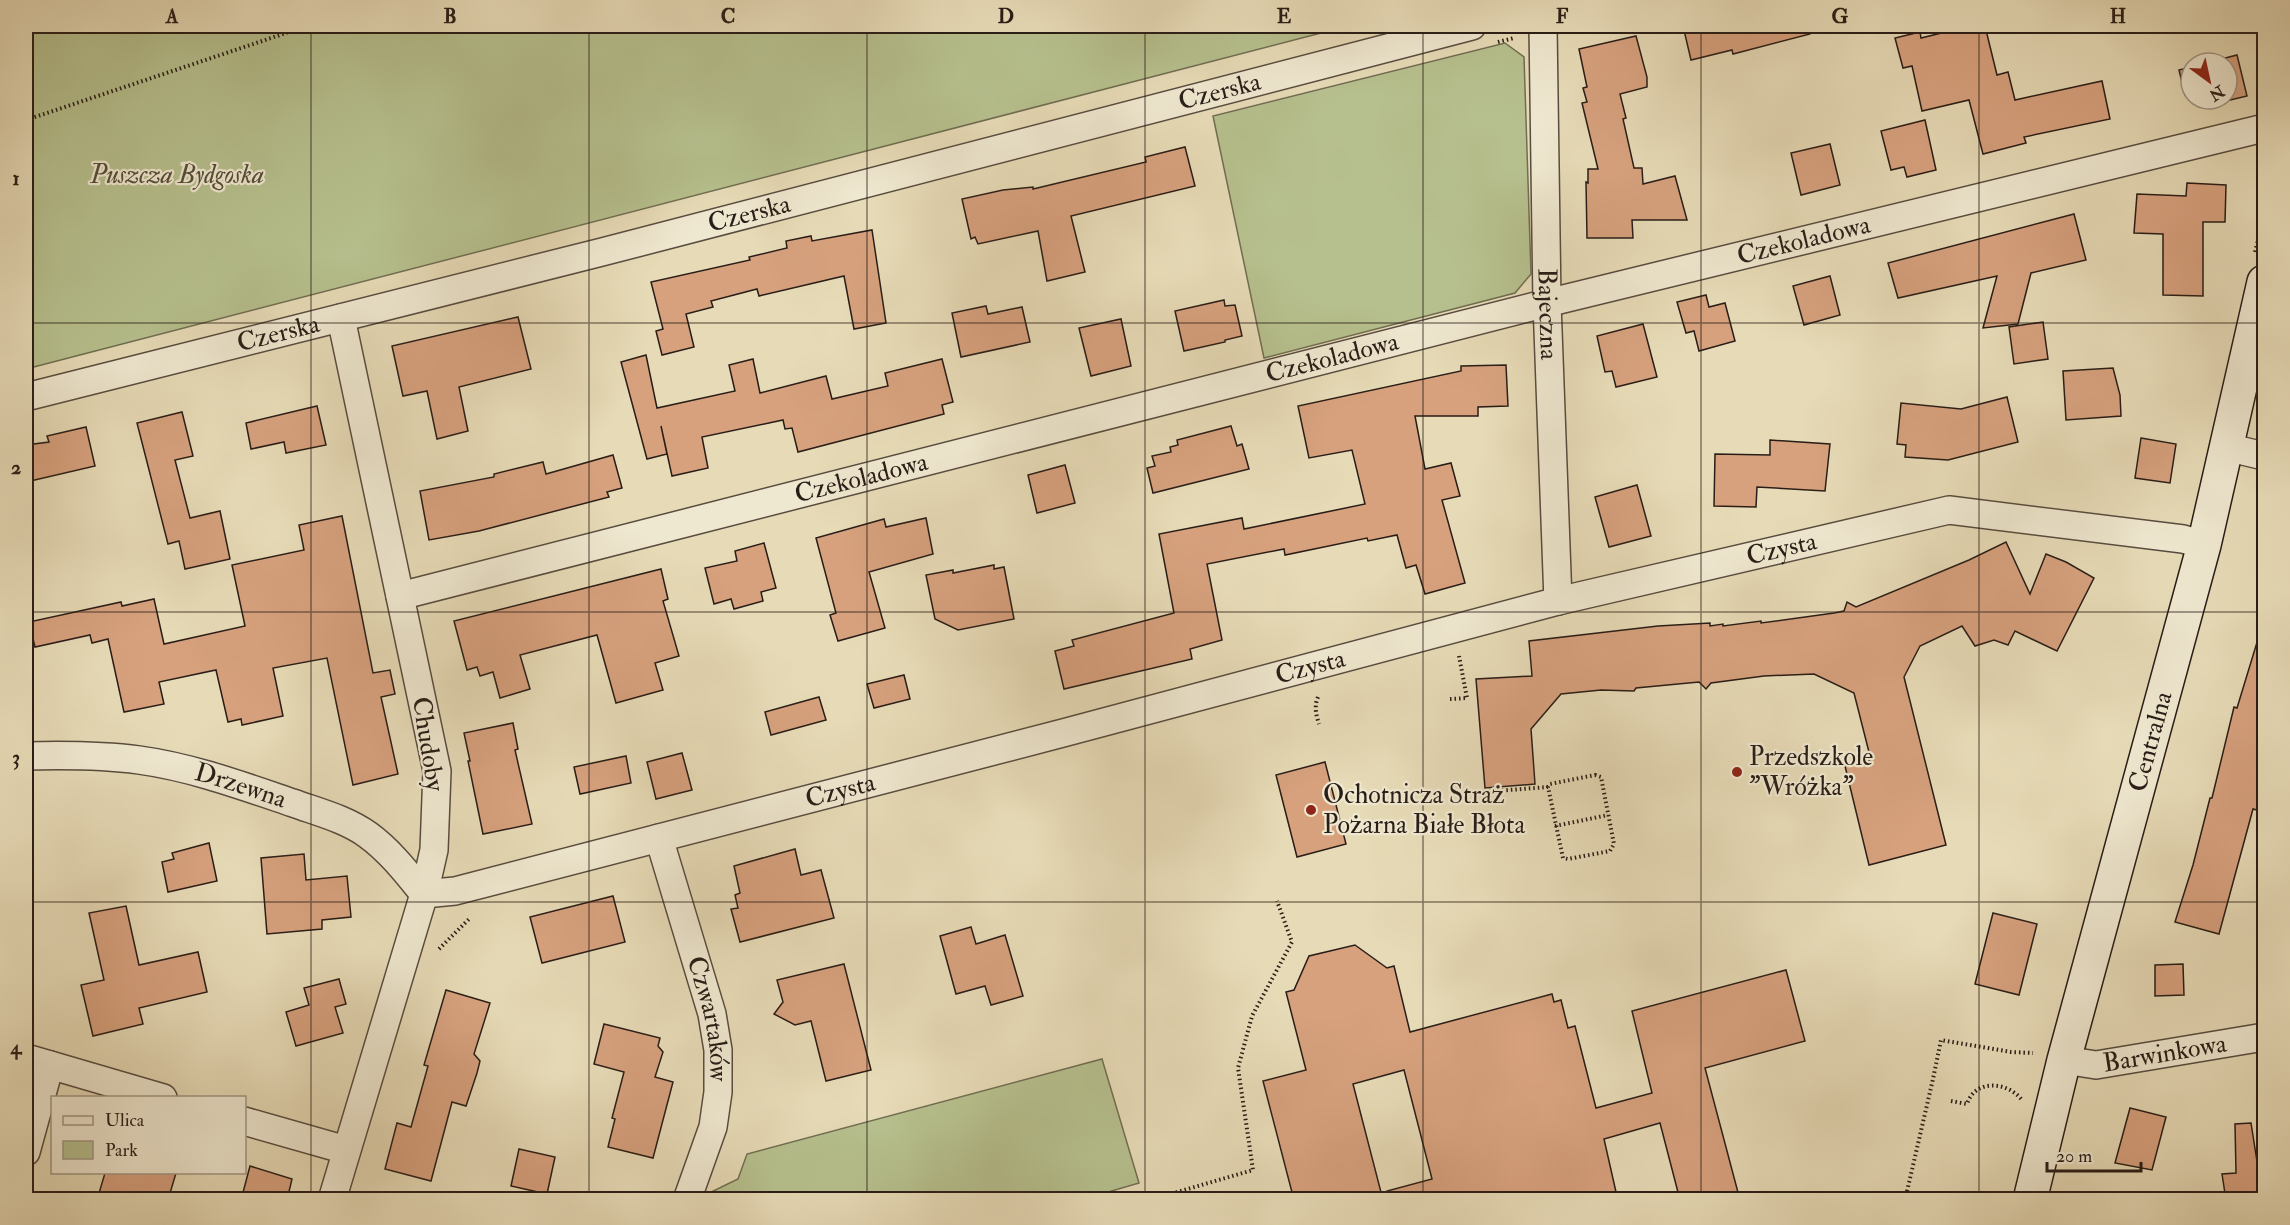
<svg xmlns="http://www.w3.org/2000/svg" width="2290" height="1225" font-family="'IM FELL Double Pica',serif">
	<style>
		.green { fill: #b6c08e; stroke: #706e52; stroke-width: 1.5 }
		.building { fill: #d7a17e; stroke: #291d17; stroke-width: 1.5 }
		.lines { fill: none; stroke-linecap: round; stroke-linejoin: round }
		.street-casing { stroke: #584c3f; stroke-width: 30 }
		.secondary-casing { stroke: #291d17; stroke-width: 36 }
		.path { stroke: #291d17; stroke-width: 4; stroke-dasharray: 1.5 3; stroke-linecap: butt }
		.street { stroke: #efe8d0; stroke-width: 27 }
		.secondary { stroke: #efe8d0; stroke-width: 33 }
		.grid { fill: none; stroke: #291d17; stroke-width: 1.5; stroke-opacity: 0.55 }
		.poi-dot { fill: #8f2418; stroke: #efe8d0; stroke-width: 2 }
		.labels { text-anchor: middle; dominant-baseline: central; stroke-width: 4.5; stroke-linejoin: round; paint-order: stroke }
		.street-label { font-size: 26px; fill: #291d17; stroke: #efe8d0 }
		.park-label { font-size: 26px; font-style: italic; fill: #534e3b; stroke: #efe8d0 }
		.poi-label { font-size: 26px; fill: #291d17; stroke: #efe8d0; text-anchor: start }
		.neatline { fill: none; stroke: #291d17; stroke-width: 2 }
		.grid-label { font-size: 20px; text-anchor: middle; font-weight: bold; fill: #291d17 }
	</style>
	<rect width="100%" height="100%" fill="#e7dbb7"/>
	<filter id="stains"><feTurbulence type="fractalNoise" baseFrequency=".00333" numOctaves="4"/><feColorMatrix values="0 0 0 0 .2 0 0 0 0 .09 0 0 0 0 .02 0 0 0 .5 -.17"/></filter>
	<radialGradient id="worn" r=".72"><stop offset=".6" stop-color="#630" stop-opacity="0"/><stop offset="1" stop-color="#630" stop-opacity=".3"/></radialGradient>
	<g class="green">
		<polygon points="26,26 1348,26 26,369"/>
		<polygon points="1505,43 1524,57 1531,274 1515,293 1264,358 1213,116"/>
		<polygon points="1102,1059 1139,1183 1091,1197 1091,1199 705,1199 707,1194 738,1179 747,1154"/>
	</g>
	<g class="building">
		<polygon points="1683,26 1809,26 1810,34 1733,54 1732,50 1691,60"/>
		<polygon points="1970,26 1985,26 1997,75 2008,72 2015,100 2102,81 2110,119 2024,137 2026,143 1983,154 1969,100 1922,111 1912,66 1903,68 1895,38 1920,32 1921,38"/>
		<polygon points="1636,36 1647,77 1647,87 1620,94 1626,118 1623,119 1634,168 1642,168 1643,184 1675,176 1687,220 1632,220 1633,238 1587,238 1586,182 1588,183 1588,169 1598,169 1582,103 1587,102 1583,88 1587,87 1579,49"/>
		<polygon points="2237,55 2247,96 2201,107 2199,99 2227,99 2227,63 2206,63"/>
		<polygon points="2191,67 2191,93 2185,95 2179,70"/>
		<polygon points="1925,120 1936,170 1907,177 1904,167 1891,170 1881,131"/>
		<polygon points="1830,144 1840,185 1801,195 1791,153"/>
		<polygon points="1185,147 1195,186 1071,216 1085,272 1047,281 1038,231 978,244 975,237 971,239 962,199 1003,190 1033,187 1033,189 1146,162 1145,157"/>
		<polygon points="2187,183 2226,185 2225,222 2203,222 2203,296 2163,295 2163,234 2134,233 2137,194 2186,196"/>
		<polygon points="2074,214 2086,260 2031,273 2018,324 1983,328 1997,276 1898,298 1888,263"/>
		<polygon points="872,230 886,323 854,329 844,276 759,296 757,289 711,301 713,307 686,314 694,347 662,355 656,331 663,329 651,282 750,260 749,257 787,248 786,241 811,236 812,241"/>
		<polygon points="1830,276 1840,315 1804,325 1793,286"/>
		<polygon points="1706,295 1709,307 1725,303 1735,341 1699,351 1694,331 1686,333 1677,302"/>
		<polygon points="1224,300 1225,306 1235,305 1242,336 1225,340 1225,342 1184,351 1175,311"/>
		<polygon points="986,306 988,314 1022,307 1030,342 961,357 952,313"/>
		<polygon points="518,317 531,369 459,387 468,431 437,439 427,391 403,396 392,346"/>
		<polygon points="1121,319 1131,366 1091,376 1079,328"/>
		<polygon points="2043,322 2048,359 2014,364 2009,327"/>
		<polygon points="1643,324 1657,377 1616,387 1612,371 1605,372 1597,336"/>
		<polygon points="646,355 657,408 735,391 729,365 753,359 760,393 826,376 832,399 888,386 885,373 942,359 953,402 942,405 944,414 798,452 792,428 785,429 783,420 702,437 708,468 672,476 661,426 667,454 647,459 621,362"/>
		<polygon points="1506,365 1508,406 1478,407 1478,416 1415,416 1425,469 1451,463 1460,496 1442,500 1465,583 1425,594 1416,565 1406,568 1397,535 1368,541 1367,538 1285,555 1284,549 1207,564 1222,640 1190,649 1192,659 1064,689 1055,651 1074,646 1072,640 1174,613 1159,534 1242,518 1244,529 1365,504 1352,450 1309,458 1298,406 1461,371 1461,366"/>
		<polygon points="2113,368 2120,395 2121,416 2066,420 2063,371"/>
		<polygon points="2007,397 2018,442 1948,460 1905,457 1906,445 1897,444 1901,403 1961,409"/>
		<polygon points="317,406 326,445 286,453 284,442 251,449 246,423"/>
		<polygon points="182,412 193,456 175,460 190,518 220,511 230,559 185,569 179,541 168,544 137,423"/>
		<polygon points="1231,426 1237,446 1242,444 1249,469 1153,493 1147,468 1155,466 1152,456 1171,452 1170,447 1178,445 1177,440"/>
		<polygon points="86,427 95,466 26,482 26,445 49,442 47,436"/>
		<polygon points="2141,438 2176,444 2170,483 2135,478"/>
		<polygon points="1770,440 1830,444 1825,491 1757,487 1756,507 1714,506 1715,454 1770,455"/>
		<polygon points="613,455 622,488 607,492 609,497 479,531 429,540 420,491 494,477 494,474 543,462 546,474"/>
		<polygon points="1065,465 1075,503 1037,513 1028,475"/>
		<polygon points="1637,485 1651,536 1609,547 1595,497"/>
		<polygon points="342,516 373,673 390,670 395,694 381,697 398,774 353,785 327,658 273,668 283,716 242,725 241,719 228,722 216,670 159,682 164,704 124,712 108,639 92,643 90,635 35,647 29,622 121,602 122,606 154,599 164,644 245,626 232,565 304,550 299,525"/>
		<polygon points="926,518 933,554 869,572 885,628 838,641 830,615 836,613 816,538 884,519 886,527"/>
		<polygon points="2006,542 2030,594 2046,554 2066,562 2094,578 2057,651 2015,631 2008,645 1994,640 1975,646 1962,626 1920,646 1904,677 1946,845 1869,865 1845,766 1871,760 1854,693 1814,674 1764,676 1711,683 1706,689 1699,682 1636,688 1634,691 1601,690 1561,694 1531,729 1535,784 1485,788 1476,679 1532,676 1529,641 1658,626 1710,623 1710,626 1723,624 1723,626 1761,621 1761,623 1834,613 1844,611 1847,602 1856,607 1969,560"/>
		<polygon points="764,543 776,588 761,592 763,601 734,609 731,599 714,604 705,568 737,561 735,551"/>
		<polygon points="994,565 994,569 1004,567 1014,619 958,630 935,619 926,575 953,570 953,573"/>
		<polygon points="661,569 668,599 663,601 679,656 655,663 663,690 616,703 597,635 520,655 530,689 500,698 493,672 480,676 477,667 467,670 454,621"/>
		<polygon points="2258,639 2265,640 2265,778 2257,810 2253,809 2219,934 2175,922 2193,865 2210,798 2212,798 2234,707 2237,708"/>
		<polygon points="904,675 910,699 874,708 867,684"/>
		<polygon points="819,697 826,720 771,735 765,712"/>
		<polygon points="513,723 518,749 515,750 532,824 483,834 468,761 470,761 464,733"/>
		<polygon points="682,753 692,790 656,799 647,762"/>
		<polygon points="626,756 631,783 580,794 574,767"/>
		<polygon points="1325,762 1346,844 1297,857 1276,775"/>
		<polygon points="209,843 217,881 168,892 162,862 174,859 172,853"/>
		<polygon points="795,849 801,875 821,870 834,918 740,942 731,909 738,908 735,895 740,893 734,866"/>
		<polygon points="304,854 306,880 347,876 351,917 322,920 322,929 267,934 261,858"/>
		<polygon points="613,896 625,942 542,963 530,917"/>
		<polygon points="126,906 139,965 198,952 207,992 139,1008 143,1024 93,1036 81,985 104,980 89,913"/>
		<polygon points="1993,913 2037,924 2019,995 1975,984"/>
		<polygon points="971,927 976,944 1005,935 1023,996 991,1005 985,986 956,994 940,936"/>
		<polygon points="1355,945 1387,968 1394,966 1410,1032 1552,994 1554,1002 1561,1000 1568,1028 1575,1026 1596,1108 1652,1093 1632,1011 1786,970 1805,1041 1705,1068 1740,1200 1680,1200 1660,1123 1604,1139 1616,1192 1588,1200 1388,1200 1387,1191 1432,1179 1404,1070 1353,1084 1383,1200 1294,1200 1263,1081 1306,1070 1286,992 1294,990 1309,956"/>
		<polygon points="844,964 871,1070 826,1081 811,1021 795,1025 774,1014 783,1002 777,980"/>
		<polygon points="2183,964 2184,995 2155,996 2155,965"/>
		<polygon points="339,979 346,1004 335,1007 343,1033 296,1046 286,1012 309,1005 304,988"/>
		<polygon points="446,990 490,1003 474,1054 480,1061 477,1073 466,1106 452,1102 431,1181 385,1169 397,1123 411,1127 428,1066 424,1065"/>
		<polygon points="604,1024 660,1038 658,1046 663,1052 655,1077 673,1082 653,1158 608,1147 615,1119 612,1118 624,1072 594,1064"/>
		<polygon points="2130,1108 2166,1117 2152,1170 2115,1163"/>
		<polygon points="2251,1123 2263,1200 2226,1200 2222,1174 2236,1173 2235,1124"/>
		<polygon points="519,1149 555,1157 547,1194 511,1186"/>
		<polygon points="250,1166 292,1179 287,1200 241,1200"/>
		<polygon points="105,1173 176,1173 168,1200 97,1200"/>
	</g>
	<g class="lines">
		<g class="street-casing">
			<g id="street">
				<path id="s1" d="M1543 26 1547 303 1558 601"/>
				<path id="s2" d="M26 397 602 252 1472 26"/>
				<polyline points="2226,447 2264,456"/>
				<path id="s3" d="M400 596 1547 303 2264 128"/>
				<path id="s4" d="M26 756C64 755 101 755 139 760 191 767 243 786 293 803 318 812 346 819 368 835 390 851 407 873 424 894L455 891 1063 733 1558 601 1949 510 2183 539 2204 545"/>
				<path id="s5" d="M659 838 712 1014 718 1050V1092L713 1127 687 1200"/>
				<polyline points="26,1058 163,1098"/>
				<path id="s6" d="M2064 1060 2096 1065 2264 1037"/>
				<polyline points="244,1121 346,1150"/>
				<polyline points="26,1152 50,1065"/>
				<polyline points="332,1200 424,894 434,850 437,771 341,318"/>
			</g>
		</g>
		<g class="secondary-casing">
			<g id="secondary">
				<path id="s7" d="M2030 1200 2064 1060 2204 545 2264 282"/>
			</g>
		</g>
		<g class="path">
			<polyline points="1498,42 1514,38"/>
			<polyline points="26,120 307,26"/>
			<polyline points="2255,252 2264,217"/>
			<path d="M1318 697C1314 706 1316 715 1319 724"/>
			<polyline points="1450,699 1467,698 1459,656"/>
			<polygon points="1595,775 1601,777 1614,844 1610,851 1568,859 1563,858 1548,787 1550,784"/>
			<polyline points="1457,794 1548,787"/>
			<polyline points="1555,826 1608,815"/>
			<polyline points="439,949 470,918"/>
			<path d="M1951 1101 1967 1104C1975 1079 2007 1081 2022 1100"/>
			<polyline points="1150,1200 1253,1170 1238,1068 1252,1016 1292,942 1277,901"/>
			<polyline points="1905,1200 1933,1079 1941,1040 2011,1052 2033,1053"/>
		</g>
		<use href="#street" class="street"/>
		<use href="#secondary" class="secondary"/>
	</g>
	<path class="grid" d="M311 26V1200M589 26V1200M867 26V1200M1145 26V1200M1423 26V1200M1701 26V1200M1979 26V1200M26 323H2264M26 612H2264M26 902H2264"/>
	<g class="poi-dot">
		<circle cx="1737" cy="772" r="6"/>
		<circle cx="1311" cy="810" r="6"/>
	</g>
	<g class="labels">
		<g class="street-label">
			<text stroke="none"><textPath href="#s2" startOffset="1232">Czerska</textPath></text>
			<text stroke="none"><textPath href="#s2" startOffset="746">Czerska</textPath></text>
			<text stroke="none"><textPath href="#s3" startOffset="1448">Czekoladowa</textPath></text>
			<text stroke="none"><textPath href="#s1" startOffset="288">Bajeczna</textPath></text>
			<text stroke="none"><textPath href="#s2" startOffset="260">Czerska</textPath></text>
			<text stroke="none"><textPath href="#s3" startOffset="962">Czekoladowa</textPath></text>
			<text stroke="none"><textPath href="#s3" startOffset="476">Czekoladowa</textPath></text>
			<text stroke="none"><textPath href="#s4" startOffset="1838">Czysta</textPath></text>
			<text stroke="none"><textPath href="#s4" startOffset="1352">Czysta</textPath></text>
			<text stroke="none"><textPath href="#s7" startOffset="474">Centralna</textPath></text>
			<text transform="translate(428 744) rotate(81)">Chudoby</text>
			<text stroke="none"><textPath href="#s4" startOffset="218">Drzewna</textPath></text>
			<text stroke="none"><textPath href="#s4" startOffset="866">Czysta</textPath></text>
			<text stroke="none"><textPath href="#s5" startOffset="188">Czwartaków</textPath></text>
			<text stroke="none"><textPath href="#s6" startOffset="102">Barwinkowa</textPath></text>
		</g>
		<g class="park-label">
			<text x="177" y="175">Puszcza Bydgoska</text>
		</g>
		<g class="poi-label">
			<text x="1749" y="757">Przedszkole<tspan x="1749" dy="30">"Wróżka"</tspan></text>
			<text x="1323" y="795">Ochotnicza Straż<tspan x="1323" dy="30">Pożarna Białe Błota</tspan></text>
		</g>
	</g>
	<rect width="2290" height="1225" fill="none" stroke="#e7dbb7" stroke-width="66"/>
	<rect x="51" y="1096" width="195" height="78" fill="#efe8d0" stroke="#a09786" stroke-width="1.5"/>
	<rect x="63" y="1116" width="30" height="9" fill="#efe8d0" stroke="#a09786" stroke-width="1.5"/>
	<text x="105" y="1126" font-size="18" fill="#291d17">Ulica</text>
	<rect x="63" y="1141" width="30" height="18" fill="#b6c08e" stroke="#a09786" stroke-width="1.5"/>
	<text x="105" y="1156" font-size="18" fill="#291d17">Park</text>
	<g transform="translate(2209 81) rotate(147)"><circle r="28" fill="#efe8d0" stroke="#a09786" stroke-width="1.5"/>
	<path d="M0-4.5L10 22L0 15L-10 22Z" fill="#8f2418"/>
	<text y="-9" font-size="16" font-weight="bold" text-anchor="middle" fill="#291d17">N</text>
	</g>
	<path d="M2047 1162v9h94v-9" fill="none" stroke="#291d17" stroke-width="3"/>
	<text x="2056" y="1162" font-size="18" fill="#291d17" stroke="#efe8d0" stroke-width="4.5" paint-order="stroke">20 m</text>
	<rect x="33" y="33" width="2224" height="1159" class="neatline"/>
	<g class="grid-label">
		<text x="172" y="23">A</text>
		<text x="450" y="23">B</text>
		<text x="728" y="23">C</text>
		<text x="1006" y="23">D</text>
		<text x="1284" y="23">E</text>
		<text x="1562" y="23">F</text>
		<text x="1840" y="23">G</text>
		<text x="2118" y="23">H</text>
		<text x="16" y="185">1</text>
		<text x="16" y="474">2</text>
		<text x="16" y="764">3</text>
		<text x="16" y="1054">4</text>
	</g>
	<rect width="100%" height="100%" filter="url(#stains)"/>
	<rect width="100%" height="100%" fill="url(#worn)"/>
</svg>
